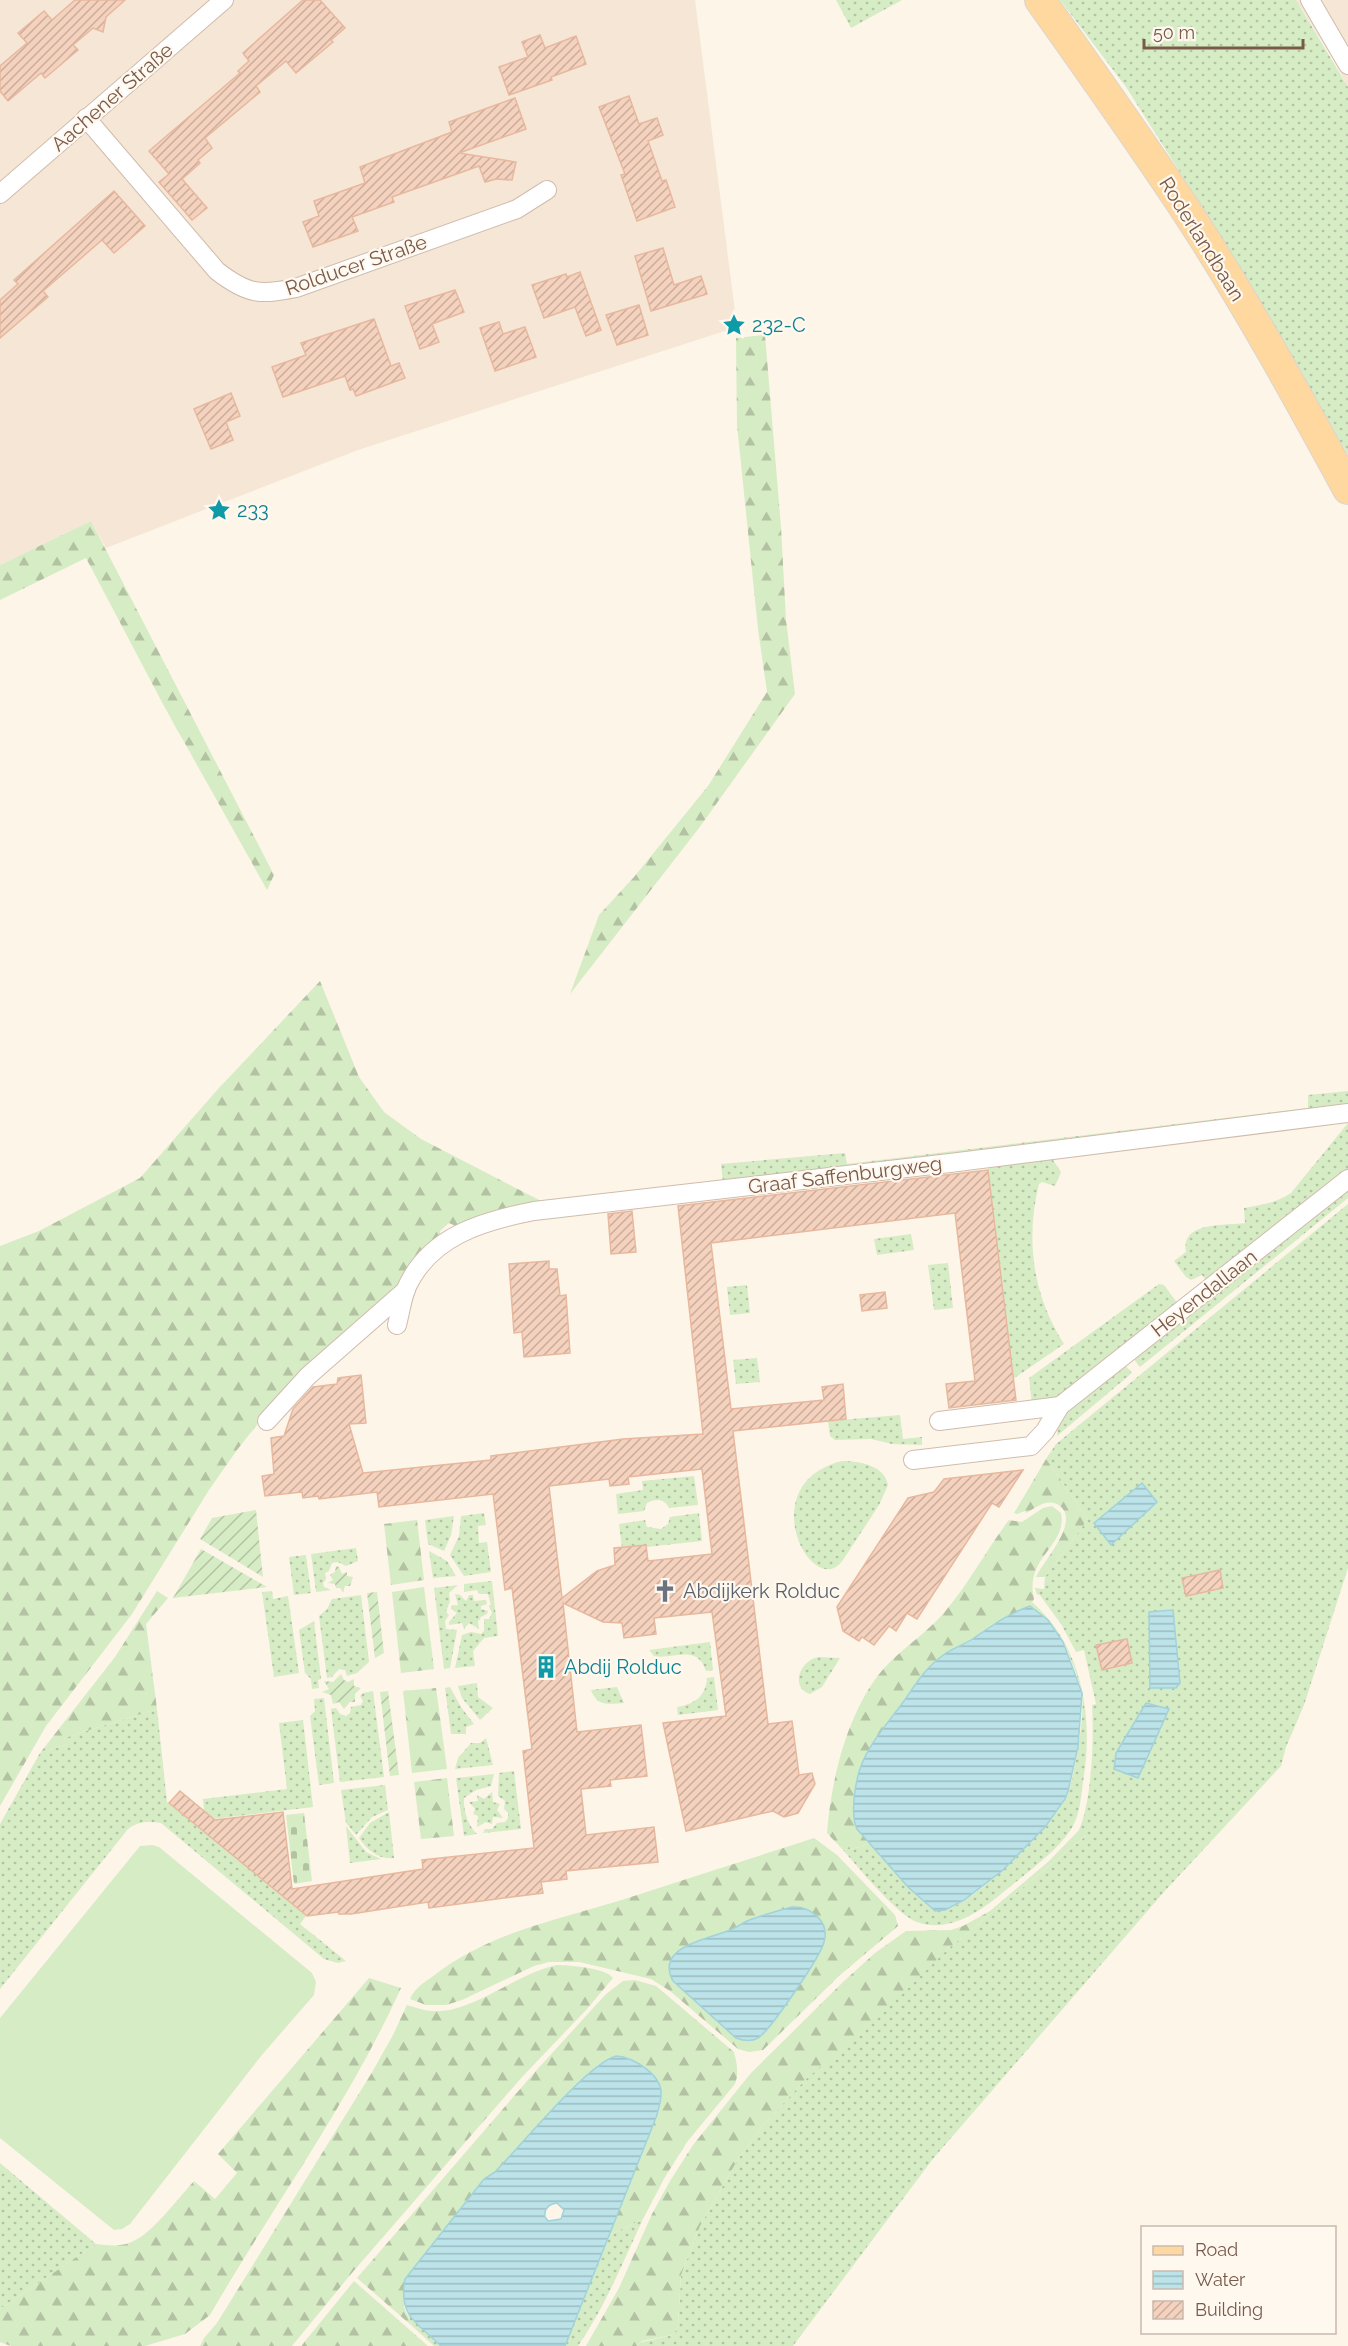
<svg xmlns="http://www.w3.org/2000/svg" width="1348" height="2346" font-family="Raleway,sans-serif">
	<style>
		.residential { fill: #f5e6d6 }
		.grass { fill: url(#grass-dots); fill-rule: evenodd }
		.forest { fill: url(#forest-firs); fill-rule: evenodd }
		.cemetery { fill: url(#cemetery-stones) }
		.garden { fill: url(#garden-furrows) }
		.pitch { fill: #d6ecc5 }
		.water { fill: url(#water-rules); stroke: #a0d3db; stroke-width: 1.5; fill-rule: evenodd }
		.building { fill: url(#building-hatch); stroke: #e8b89e; stroke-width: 1.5; fill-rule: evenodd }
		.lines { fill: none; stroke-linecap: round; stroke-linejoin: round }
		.street-casing { stroke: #d0bcac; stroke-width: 20 }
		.primary-casing { stroke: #dcd4d0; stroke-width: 32 }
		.street { stroke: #fff; stroke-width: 18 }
		.primary { stroke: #fed89e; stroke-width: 30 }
		.labels { text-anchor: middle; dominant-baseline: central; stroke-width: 4.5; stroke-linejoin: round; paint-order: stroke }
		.street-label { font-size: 20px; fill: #795a4a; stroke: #fff8ef }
		.culture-label { font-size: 20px; fill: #0d838f; stroke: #fff8ef; text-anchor: start }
		.worship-label { font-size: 20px; fill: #5b616d; stroke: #fff8ef; text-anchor: start }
	</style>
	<defs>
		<pattern id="grass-dots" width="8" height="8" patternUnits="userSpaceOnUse" patternTransform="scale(1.5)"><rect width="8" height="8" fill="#d6ecc5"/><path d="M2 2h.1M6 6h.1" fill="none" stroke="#b2c2a2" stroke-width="1.8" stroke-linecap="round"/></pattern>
		<pattern id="forest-firs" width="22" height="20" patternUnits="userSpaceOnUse" patternTransform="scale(1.5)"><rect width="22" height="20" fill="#d6ecc5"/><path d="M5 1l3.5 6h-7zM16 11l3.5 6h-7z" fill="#b2c2a2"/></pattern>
		<pattern id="cemetery-stones" width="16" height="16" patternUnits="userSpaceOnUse" patternTransform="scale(1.5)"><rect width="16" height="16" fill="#d6ecc5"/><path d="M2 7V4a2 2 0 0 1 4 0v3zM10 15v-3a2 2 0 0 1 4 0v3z" fill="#b2c2a2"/></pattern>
		<pattern id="garden-furrows" width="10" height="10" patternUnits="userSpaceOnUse" patternTransform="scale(1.5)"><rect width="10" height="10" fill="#d6ecc5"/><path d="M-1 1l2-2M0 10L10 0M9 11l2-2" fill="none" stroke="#b2c2a2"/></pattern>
		<pattern id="water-rules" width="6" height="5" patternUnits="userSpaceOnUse" patternTransform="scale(1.5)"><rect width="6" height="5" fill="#bbe3e9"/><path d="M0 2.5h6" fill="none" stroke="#9dbbbf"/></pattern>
		<pattern id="building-hatch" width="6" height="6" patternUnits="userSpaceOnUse" patternTransform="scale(1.5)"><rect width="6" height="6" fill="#f4d2be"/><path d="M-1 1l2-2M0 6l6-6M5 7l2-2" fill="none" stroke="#caad9c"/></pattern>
	</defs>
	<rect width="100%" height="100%" fill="#fdf5e8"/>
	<g class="residential">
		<polygon points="0,0 695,0 737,327 358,450 106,548 91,521 0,565"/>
		<polygon points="1296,0 1348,0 1348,87 1335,62"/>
	</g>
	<g class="grass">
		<polygon points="836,0 902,0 851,28"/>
		<polygon points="1060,0 1296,0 1348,87 1348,455 1245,275 1126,87"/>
		<polygon points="1348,1091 1348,1108 723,1183 721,1164 845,1153 847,1164 1308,1108 1308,1095"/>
		<path d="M1348 1123V1174L1208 1283 1202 1275 1191 1280 1186 1277 1174 1261 1186 1252C1180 1221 1225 1226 1245 1223L1244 1208C1262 1205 1276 1203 1291 1193Z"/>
		<path d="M1051 1157 1061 1172 1055 1186 1042 1182 1039 1184C1025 1240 1033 1296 1064 1344L1013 1379 988 1167Z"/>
		<polygon points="1348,1189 1348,1198 1140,1367 1133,1358"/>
		<path d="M1348 1204V1568L1304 1705 1286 1747 1281 1766 1163 1893 932 2160 793 2346H637L642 2342 673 2335 678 2326 681 2275 700 2226 738 2159 766 2122 806 2079 949 1948 1086 1836 1079 1830C1092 1800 1094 1739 1092 1705L1096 1704 1084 1650 1076 1652 1061 1624 1039 1594 1037 1595 1035 1588 1044 1589 1045 1577 1088 1519 1046 1459 1056 1444ZM1152 1670 1176 1688H1151Z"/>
		<polygon points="911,1234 914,1250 877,1255 874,1239"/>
		<polygon points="948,1263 953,1308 934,1310 928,1265"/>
		<polygon points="1159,1284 1164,1285 1178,1304 1050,1403 1032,1404 1029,1378"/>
		<polygon points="747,1285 750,1313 730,1315 727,1287"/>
		<polygon points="757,1358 760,1382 736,1384 733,1360"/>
		<polygon points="1125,1365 1132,1373 1057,1436 1059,1416"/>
		<polygon points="900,1415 903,1439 922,1437 922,1445 892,1444 871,1439 835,1440 830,1436 828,1421"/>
		<path d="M842 1461C859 1461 884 1465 888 1485L879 1505 843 1560C813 1603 750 1484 842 1461Z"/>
		<path d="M694 1476 698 1505 669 1508C665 1499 656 1498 647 1503L644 1511 618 1514 616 1494 643 1490 642 1481Z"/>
		<polygon points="484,1513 486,1525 478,1526 479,1543 487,1542 491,1572 464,1576 450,1555 459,1536 461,1516"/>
		<polygon points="699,1513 702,1541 646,1547 646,1545 622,1548 619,1524 645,1520 647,1527 661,1529 668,1524 670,1517"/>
		<polygon points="454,1516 451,1535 444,1551 428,1544 425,1520"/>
		<polygon points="356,1548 358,1561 346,1566 338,1562 332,1563 329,1571 325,1573 326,1579 323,1583 324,1587 331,1590 316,1592 311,1554"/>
		<polygon points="429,1551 447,1561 456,1576 433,1578"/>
		<polygon points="306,1555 311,1593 294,1595 289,1557"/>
		<polygon points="492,1581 498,1636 484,1638 473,1651 475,1666 455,1668 462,1635 471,1632 481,1634 484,1631 484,1619 489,1619 492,1613 489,1606 491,1605 488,1594 479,1594 477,1590 464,1592 464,1584"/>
		<polygon points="458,1585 449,1593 450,1601 446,1612 449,1615 445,1621 446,1629 457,1630 450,1668 444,1669 434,1588"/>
		<polygon points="272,1591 273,1599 288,1596 299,1673 274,1677 262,1592"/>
		<polygon points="455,1594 460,1595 466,1601 469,1595 473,1595 474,1601 486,1600 487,1604 481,1606 481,1609 488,1611 487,1614 479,1618 481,1619 478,1621 479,1629 469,1623 464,1629 462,1623 449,1625 449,1622 457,1613 451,1609 451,1606 458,1605"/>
		<polygon points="361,1595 369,1662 357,1673 347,1676 345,1670 339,1669 332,1677 327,1678 319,1616 327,1609 332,1599"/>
		<path d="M1032 1602C1083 1647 1094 1717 1083 1782 1081 1797 1080 1813 1073 1826 1060 1850 1021 1877 1000 1895 977 1913 949 1933 917 1922 897 1915 858 1867 843 1850L861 1847 869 1843 927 1905C930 1908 934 1911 939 1911 967 1912 1055 1823 1066 1797 1075 1777 1085 1716 1082 1694 1081 1684 1068 1651 1063 1642 1058 1633 1038 1611 1030 1606Z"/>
		<polygon points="314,1621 321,1679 318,1680 319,1688 312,1689 311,1679 305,1673 299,1630"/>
		<path d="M710 1642 713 1670 706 1671C697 1643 674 1660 654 1656L649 1650Z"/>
		<path d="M819 1657 840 1658 822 1687 810 1694C790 1688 799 1660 819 1657Z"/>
		<path d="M714 1677 718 1710 678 1715 677 1707C695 1704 706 1696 707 1678Z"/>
		<polygon points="477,1683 478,1697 493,1708 480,1720 462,1698 458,1686"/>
		<polygon points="450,1687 461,1707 474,1724 466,1727 466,1734 451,1734 445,1688"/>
		<path d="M617 1687 624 1703C609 1704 597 1707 591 1690Z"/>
		<polygon points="373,1691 384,1777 340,1782 331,1709 336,1708 340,1714 346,1716 350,1713 351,1707 361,1705 363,1701 360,1696 363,1693"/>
		<polygon points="324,1698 334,1783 319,1785 310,1716 315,1711 314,1699"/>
		<path d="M157 1709 167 1802 306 1916 300 1924 346 1961 338 1963 324 1959 161 1823C149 1821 138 1821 128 1829L0 1989V1824L40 1753 67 1744V1737Z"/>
		<polygon points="303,1720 313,1807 205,1820 203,1799 287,1789 279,1723"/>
		<polygon points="486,1738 493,1765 455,1769 458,1758 471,1743 480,1743"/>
		<polygon points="514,1771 521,1829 483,1833 485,1829 492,1829 497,1823 505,1822 508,1818 508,1813 504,1809 505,1801 498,1796 499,1773"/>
		<path d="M494 1774 491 1786 476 1790 464 1798C463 1809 468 1826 477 1834L464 1836 456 1778Z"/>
		<polygon points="385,1785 388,1810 372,1817 356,1835 346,1823 341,1790"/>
		<polygon points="492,1792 493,1802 500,1804 497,1810 503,1818 493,1817 492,1824 486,1822 477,1827 478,1816 473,1814 475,1809 469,1802 478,1801 477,1795 484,1799"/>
		<path d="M389 1812 394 1858C379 1860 367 1850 359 1838L370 1823Z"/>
		<polygon points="346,1826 366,1852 381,1859 350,1863"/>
		<polygon points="0,2163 96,2244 0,2309"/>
		<path d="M643 2219C623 2262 605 2307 578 2346H565L609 2235Z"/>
		<polygon points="407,2313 441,2346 434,2346 412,2326"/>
	</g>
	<g class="forest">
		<polygon points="765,335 781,527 786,620 795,694 699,828 570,994 599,915 634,877 708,786 767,692 758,629 737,425 736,338"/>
		<polygon points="91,521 274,875 267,890 164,706 86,558 0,600 0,565"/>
		<polygon points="320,981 359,1077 384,1112 421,1139 545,1203 458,1227 449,1223 440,1231 441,1238 402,1288 264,1416 237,1450 209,1490 132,1614 46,1726 0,1806 0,1246 39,1231 140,1178 218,1089"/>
		<path d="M1046 1459 1088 1519 1045 1577H1036C1044 1560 1080 1522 1060 1506 1048 1497 1036 1508 1026 1513L1025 1511 1017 1514 1014 1513Z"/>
		<path d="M1052 1506 1061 1513C1068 1546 1024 1557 1034 1599L1030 1606 991 1625 972 1639 941 1656 914 1686 878 1736 861 1765 856 1781 857 1829 869 1843 861 1847 843 1850 827 1833C831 1779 849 1703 889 1663 906 1646 927 1632 943 1614 969 1584 986 1550 1009 1520L1022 1522 1043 1508Z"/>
		<polygon points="417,1520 424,1580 391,1585 384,1524"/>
		<polygon points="424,1587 434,1669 401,1673 392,1592"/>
		<polygon points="157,1591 168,1598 146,1624 157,1709 67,1737 67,1744 40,1753 115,1657"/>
		<polygon points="436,1688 447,1769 412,1773 403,1691"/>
		<polygon points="447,1778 454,1836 421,1839 414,1782"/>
		<polygon points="1079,1830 1087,1835 949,1948 880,2016 806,2079 766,2122 738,2159 700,2226 681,2275 678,2326 673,2335 642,2341 637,2346 586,2346 619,2288 652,2214 670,2181 693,2145 751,2073 844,1981 875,1953 906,1931 951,1930 963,1926 990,1911 1049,1861"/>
		<path d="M814 1838 837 1855 895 1915 898 1926 839 1976 763 2050 749 2052 738 2049 670 1991 651 1979 579 1962H549L534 1966 462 2000 446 2005H426L410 1999C414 1989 423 1983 432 1977 489 1931 563 1919 631 1897 692 1877 753 1858 814 1838ZM781 1910 824 1943 796 1988 742 2040 736 2038 673 1981 700 1940 730 1931 745 1922Z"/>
		<path d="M557 1965C569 1965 606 1968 613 1978L587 2009 522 2077 351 2274 292 2346H200L204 2338 217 2323 371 2074 393 2035 407 2005C417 2008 427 2012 439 2011 476 2010 518 1973 557 1965Z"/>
		<path d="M369 1978 401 1988C349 2103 273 2206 210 2315L185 2334 145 2346H11L0 2342V2309L96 2244C107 2245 118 2247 129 2243 151 2236 178 2198 194 2181L215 2199 237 2173 218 2154Z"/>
		<path d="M635 1980 656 1986 734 2052C737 2064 739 2073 735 2084L687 2142 665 2177 643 2219 609 2235 657 2115 660 2085C650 2073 640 2064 625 2057L599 2064 495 2172 484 2179 405 2279 404 2307 412 2326 357 2278 534 2073 606 1994 623 1981Z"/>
		<polygon points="354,2281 428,2346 301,2346"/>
	</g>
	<polygon class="cemetery" points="304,1813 312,1881 294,1884 286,1815"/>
	<g class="garden">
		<polygon points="256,1510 263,1577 200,1539 212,1518"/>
		<polygon points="201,1549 267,1587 173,1598"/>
		<polygon points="336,1566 339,1567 342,1574 347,1572 347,1576 353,1577 350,1586 345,1586 343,1592 340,1588 336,1588 335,1584 328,1583 333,1580 330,1575 335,1572"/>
		<polygon points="377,1592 384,1653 375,1658 367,1593"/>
		<polygon points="341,1674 344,1680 348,1682 354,1679 354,1686 361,1688 355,1694 355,1702 350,1702 344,1709 339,1702 333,1704 331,1695 322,1692 329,1689 324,1681 333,1682"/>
		<polygon points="388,1691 399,1775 390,1776 380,1692"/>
	</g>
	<polygon class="pitch" points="152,1845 159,1847 312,1973 316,1982 314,1995 261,2056 130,2224 122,2229 114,2230 0,2138 0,2018 140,1846"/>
	<g class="water">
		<polygon points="1142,1483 1157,1502 1111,1545 1094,1523"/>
		<path d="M1030 1606 1048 1620 1063 1642 1082 1693 1078 1747 1068 1791 1065 1799 1045 1827 1003 1870 964 1900 945 1910 935 1911 908 1887 857 1829C850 1815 855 1782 861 1766 869 1744 887 1724 901 1705 914 1687 924 1669 942 1656 952 1648 964 1645 974 1638 993 1625 1008 1614 1030 1606Z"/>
		<polygon points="1173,1610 1180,1683 1176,1688 1150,1688 1149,1612"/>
		<polygon points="1146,1703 1169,1709 1138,1778 1114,1769 1116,1753"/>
		<path d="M792 1907C811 1906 830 1922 824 1942 821 1956 769 2032 758 2038 751 2042 744 2041 736 2038L673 1981C654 1946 710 1939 730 1930 736 1928 741 1924 747 1921 762 1915 777 1911 792 1907Z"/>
		<path d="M616 2056C633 2057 663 2075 661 2095 661 2102 658 2109 657 2115L565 2346H441C417 2323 398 2316 405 2279L484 2179 495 2172C520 2147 587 2064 616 2056ZM557 2203 564 2210 561 2219 548 2221 545 2217C544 2208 549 2204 557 2203Z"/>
	</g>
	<g class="building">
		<polygon points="75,0 125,0 106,17 103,32 93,28 73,45 78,50 45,78 41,73 8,101 0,91 0,66 27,43 18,33 44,11 52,20"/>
		<polygon points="303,0 320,0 345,28 331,40 333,42 296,73 286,61 256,86 260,92 205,138 212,148 198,160 200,163 182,179 207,208 192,220 159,182 169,174 149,151 240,73 238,71 249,61 243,53"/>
		<polygon points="540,35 545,48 576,36 586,64 551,77 552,80 509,95 499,67 528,57 522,42"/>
		<polygon points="629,96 639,124 657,118 663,135 648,141 662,181 666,180 675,207 637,221 621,175 625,174 599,107"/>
		<polygon points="515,98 526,129 459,153 516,162 512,180 496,179 485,182 479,166 392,197 394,202 352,217 358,231 313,247 303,222 319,216 314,201 365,183 360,167 452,132 449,122"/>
		<polygon points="114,191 145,226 114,253 102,240 43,291 48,297 0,338 0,300 18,284 14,280"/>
		<polygon points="663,248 674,285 701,276 707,294 651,311 635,256"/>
		<polygon points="580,272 601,330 586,336 575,307 544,318 532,285 566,274 567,277"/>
		<polygon points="455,290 464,312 432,324 439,342 420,349 405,306"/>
		<polygon points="639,305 648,335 617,345 606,315"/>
		<polygon points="374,319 391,366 399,363 405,378 356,396 353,389 350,390 345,376 283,397 272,367 306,355 301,343"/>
		<polygon points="499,322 503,334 525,327 536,357 495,371 480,328"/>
		<polygon points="231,393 240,416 226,422 233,440 211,449 194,409"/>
		<path d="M988 1170 1016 1400 949 1408 946 1384 975 1381 955 1213 711 1243 731 1409 824 1400 822 1387 843 1384 846 1419 733 1431 768 1724 792 1721 799 1775 812 1773 815 1784 798 1813 784 1817 773 1811 686 1831 663 1723 726 1716 712 1612 654 1618 656 1634 624 1638 622 1623 603 1622 563 1603 577 1732 641 1725 647 1776 610 1780 611 1786 581 1789 586 1835 654 1827 658 1862 566 1871 567 1879 541 1882 543 1893 429 1908 428 1902 351 1914H339L338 1912 307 1916 169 1803 180 1791 215 1820 283 1812 292 1889 423 1869 422 1860 534 1848 523 1751 532 1749 512 1588 505 1590 493 1494 379 1507 377 1492 319 1499 318 1496 303 1498 302 1492 265 1496 262 1476 274 1474 271 1438 284 1436 293 1409 313 1387 337 1384 338 1378 361 1375 366 1423 349 1424 363 1473 491 1460V1456L623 1439 703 1434 678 1206ZM702 1469 712 1554 648 1561 646 1545 614 1548 615 1565 597 1571 562 1598 549 1486 609 1479 610 1486 629 1484 628 1477Z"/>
		<polygon points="632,1211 636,1252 611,1254 608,1214"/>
		<polygon points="549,1261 549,1269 557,1269 560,1296 566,1295 570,1353 524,1357 522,1332 514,1333 509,1264"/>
		<polygon points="885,1292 887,1308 862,1311 860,1295"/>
		<polygon points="1023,1470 999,1507 992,1503 917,1619 907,1613 896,1631 889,1626 874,1645 862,1637 859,1641 843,1631 837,1607 908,1498 934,1492 944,1479"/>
		<polygon points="1220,1570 1223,1588 1186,1596 1182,1578"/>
		<polygon points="1127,1639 1132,1663 1102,1670 1096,1645"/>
	</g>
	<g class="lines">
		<g class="street-casing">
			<g id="street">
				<polyline points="1310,0 1348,65"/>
				<path d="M86 118 217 271C248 295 260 295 296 288L517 209 547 190"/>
				<polyline points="0,194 224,0"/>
				<path d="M397 1325C400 1313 402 1300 406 1289 429 1236 483 1221 534 1211L950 1163 1348 1113"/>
				<polyline points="267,1421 308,1376 406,1290"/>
				<polyline points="939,1421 1060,1406"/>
				<polyline points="913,1460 1031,1446 1045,1431 1060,1406 1348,1179"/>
			</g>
		</g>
		<g class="primary-casing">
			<path id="primary" d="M1040 0C1092 73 1144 146 1193 221 1249 308 1299 399 1348 489"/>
		</g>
		<use href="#street" class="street"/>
		<use href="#primary" class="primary"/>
	</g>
	<defs>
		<g id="sight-bare" transform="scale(1.8)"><path d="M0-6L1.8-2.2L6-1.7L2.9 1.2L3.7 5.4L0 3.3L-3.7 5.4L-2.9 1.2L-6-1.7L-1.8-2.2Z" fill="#0f9aa8" stroke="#fff8ef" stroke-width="2.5" paint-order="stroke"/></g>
		<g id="church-bare" transform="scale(1.8)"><path d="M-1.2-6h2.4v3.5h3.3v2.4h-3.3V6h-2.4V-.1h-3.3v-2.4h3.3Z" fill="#6b7280" stroke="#fff8ef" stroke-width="2.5" paint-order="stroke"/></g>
		<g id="building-bare" transform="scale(1.8)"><path d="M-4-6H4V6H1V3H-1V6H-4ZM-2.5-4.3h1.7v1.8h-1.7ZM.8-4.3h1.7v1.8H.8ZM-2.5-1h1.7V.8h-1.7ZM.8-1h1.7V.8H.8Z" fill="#0f9aa8" stroke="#fff8ef" stroke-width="2.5" paint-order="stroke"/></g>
	</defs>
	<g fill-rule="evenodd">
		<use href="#sight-bare" x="734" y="325"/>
		<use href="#sight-bare" x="219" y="510"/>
		<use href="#church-bare" x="665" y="1591"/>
		<use href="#building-bare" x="546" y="1667"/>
	</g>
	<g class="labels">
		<g class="street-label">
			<text transform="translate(112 97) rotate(-41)">Aachener Straße</text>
			<text transform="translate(1202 239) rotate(58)">Roderlandbaan</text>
			<text transform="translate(356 265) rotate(-19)">Rolducer Straße</text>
			<text transform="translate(845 1175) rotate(-7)">Graaf Saffenburgweg</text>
			<text transform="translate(1204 1293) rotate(-38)">Heyendallaan</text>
		</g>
		<g class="culture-label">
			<text x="752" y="325">232-C</text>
			<text x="237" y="510">233</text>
			<text x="564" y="1667">Abdij Rolduc</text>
		</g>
		<g class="worship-label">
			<text x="683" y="1591">Abdijkerk Rolduc</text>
		</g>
	</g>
	<rect x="1141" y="2226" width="195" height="108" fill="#fff8ef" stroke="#c9b9ad" stroke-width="1.5"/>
	<rect x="1153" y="2246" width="30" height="9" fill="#fed89e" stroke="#c9b9ad" stroke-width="1.5"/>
	<text x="1195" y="2256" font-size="18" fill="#795a4a">Road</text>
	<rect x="1153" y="2271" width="30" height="18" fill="url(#water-rules)" stroke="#c9b9ad" stroke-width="1.5"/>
	<text x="1195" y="2286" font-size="18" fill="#795a4a">Water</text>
	<rect x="1153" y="2301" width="30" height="18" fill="url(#building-hatch)" stroke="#c9b9ad" stroke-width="1.5"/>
	<text x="1195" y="2316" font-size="18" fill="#795a4a">Building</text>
	<path d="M1144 39v9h159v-9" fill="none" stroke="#795a4a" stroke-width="3"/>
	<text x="1153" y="39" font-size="18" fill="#795a4a" stroke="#fff8ef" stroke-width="4.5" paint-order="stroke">50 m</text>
</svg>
